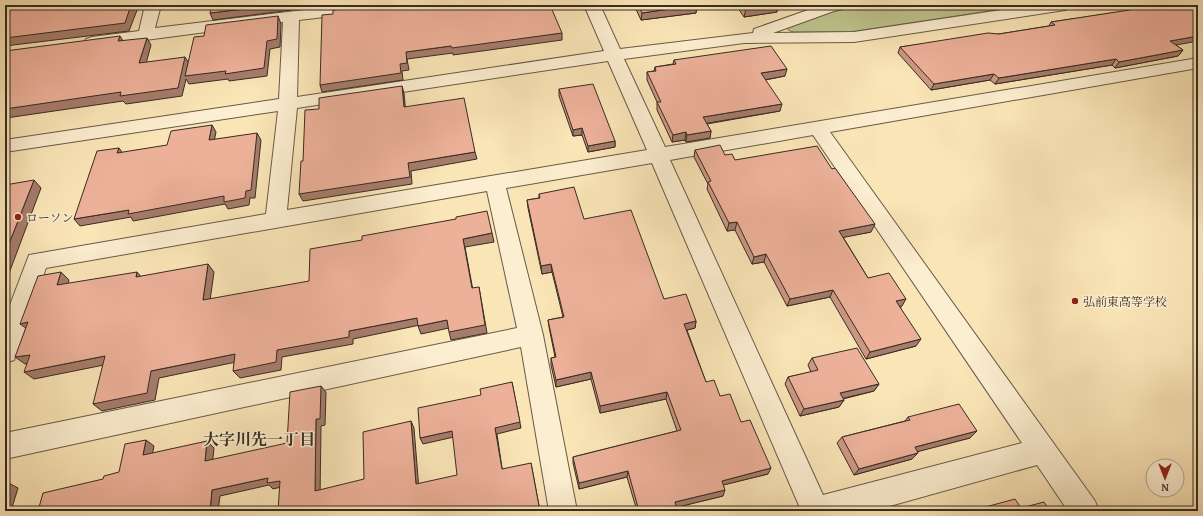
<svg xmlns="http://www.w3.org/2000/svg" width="1203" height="516" font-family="'Gentium Book Plus','Noto Serif JP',serif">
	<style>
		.green { fill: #bec58e; stroke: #7a7858 }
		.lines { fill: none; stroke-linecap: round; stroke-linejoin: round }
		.minor-casing { stroke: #675a47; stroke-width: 2 }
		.minor { fill: #fceed0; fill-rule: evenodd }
		.wall { fill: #cc9884; stroke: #362c22 }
		.shaded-wall { fill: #a67c6c; stroke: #362c22 }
		.building { fill: #edb19a; stroke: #362c22 }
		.poi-dot { fill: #8f2418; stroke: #fceed0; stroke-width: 1.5 }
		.labels { text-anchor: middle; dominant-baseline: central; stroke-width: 3; stroke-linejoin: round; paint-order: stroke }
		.poi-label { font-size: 12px; fill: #362c22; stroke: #fceed0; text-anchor: start }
		.near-neighbourhood-label { font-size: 16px; font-weight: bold; fill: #362c22; stroke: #fceed0 }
	</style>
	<rect width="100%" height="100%" fill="#fae5b7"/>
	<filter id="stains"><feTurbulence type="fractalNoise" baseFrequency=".005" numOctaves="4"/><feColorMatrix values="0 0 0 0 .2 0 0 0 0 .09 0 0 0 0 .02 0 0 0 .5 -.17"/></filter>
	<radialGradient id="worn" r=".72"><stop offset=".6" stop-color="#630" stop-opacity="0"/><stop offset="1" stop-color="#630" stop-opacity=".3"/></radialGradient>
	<polygon class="green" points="870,5 1030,5 849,32 794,32 790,31 786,28 831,10"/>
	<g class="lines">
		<g class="minor-casing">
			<path id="minor" d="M145 5H161L155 28 346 5H392L389 8 384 10 299 20 297 97 604 51 584 5H600L620 49 753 33 754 29 822 5H851L848 8 834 11 773 33 854 32 1035 5H1073L1070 8 1065 10 854 42 744 43 624 59 665 147 1198 58V68L830 132 1095 501 1099 511H1068L1037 465 872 511H799L800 508 652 163 506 188 543 335 577 511H549L521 347 5 459V433L517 328 487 191 46 268 17 352 14 360 5 363V318L29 255 266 214 278 111 5 152V140L279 99 283 22 92 47 86 45 84 42 86 39 92 37 139 31ZM608 61 647 150 287 210 297 108ZM813 135 1022 443 823 495 670 160Z"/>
		</g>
		<use href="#minor" class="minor"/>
	</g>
	<g class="wall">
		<polygon points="634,5 697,5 696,13 641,20"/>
		<polygon points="736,5 778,5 777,12 744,17"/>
		<polygon points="1120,5 1198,5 1176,45 1183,50 1178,56 1115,68 1112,65 995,84 990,80 931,90 898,53 900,47 999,34 1049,26 1051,22 1126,11 1119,6"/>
		<polygon points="674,60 785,76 765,80 780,111 707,124 711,131 710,138 686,142 685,140 672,142 657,110 657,102 647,80 647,72 654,71 655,67 673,64"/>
		<polygon points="559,89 615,141 615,147 588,152 582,135 573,136 559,96"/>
		<polygon points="695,150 725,155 871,232 843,237 868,278 902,306 900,306 916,346 866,359 830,297 787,306 764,262 752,264 735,230 727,231 707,189 708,184 694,157"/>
		<polygon points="539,194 584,219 664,299 696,321 695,328 687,330 706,382 720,396 741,422 768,474 723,485 723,496 677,507 677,511 637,511 627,477 579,489 573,463 573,457 677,431 666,399 600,413 591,379 556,387 551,365 551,358 555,357 549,327 548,320 563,317 552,272 542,274 528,208 527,200 539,198"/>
		<polygon points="812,358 879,384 874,391 843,399 844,400 839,407 800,416 785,384 788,377 811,372 808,365"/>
		<polygon points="908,417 970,438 917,451 918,453 912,459 854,475 837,443 842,437 905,421"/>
	</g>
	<g class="shaded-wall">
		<polygon points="131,5 139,5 129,31 5,46 5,38"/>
		<polygon points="278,5 293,5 292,10 213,20 210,13"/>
		<polygon points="697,5 696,13 641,20 642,13"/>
		<polygon points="772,5 778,5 777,12 744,17 746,8"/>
		<polygon points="278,16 281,24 280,47 270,49 267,76 229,81 228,79 189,84 186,79 182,96 126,104 123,101 6,118 5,119 5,109 185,57 190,65 267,41"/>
		<polygon points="562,33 562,40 453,55 453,53 407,59 409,70 402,71 403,80 322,92 320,85 400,64 406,52 451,46"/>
		<polygon points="120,36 125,44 118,41"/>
		<polygon points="1198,36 1198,41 1165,47 1170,41"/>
		<polygon points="147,38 151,45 144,71 139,63"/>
		<polygon points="1183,50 1178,56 1115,68 1119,62"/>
		<polygon points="1116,59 1112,65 995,84 999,78"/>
		<polygon points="787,69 785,76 759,81 761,73"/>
		<polygon points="994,74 990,80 931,90 934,84"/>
		<polygon points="402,86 404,93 406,115 404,107"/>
		<polygon points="782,104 780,111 702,124 703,117"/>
		<polygon points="212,125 216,132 213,147 209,140"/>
		<polygon points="582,128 582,135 573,136 573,130"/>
		<polygon points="711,131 710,138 686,142 687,135"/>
		<polygon points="686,132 685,140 672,142 673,135"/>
		<polygon points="257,133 261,140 255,198 250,198 249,205 228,209 225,204 133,221 131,217 80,226 74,219 246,191"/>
		<polygon points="615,141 615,147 588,152 588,146"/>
		<polygon points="119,148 124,155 117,153"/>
		<polygon points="475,152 477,159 411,171 412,184 303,201 299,194 408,163"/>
		<polygon points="34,180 41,188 5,284 5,254"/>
		<polygon points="737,222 735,230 727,231 729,223"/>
		<polygon points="875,224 871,232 836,239 839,231"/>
		<polygon points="492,233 494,242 465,247 474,296 472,288 463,239"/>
		<polygon points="766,254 764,262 752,264 754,257"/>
		<polygon points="208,264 214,272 209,308 203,300"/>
		<polygon points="551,264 552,272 542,274 541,266"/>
		<polygon points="61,272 69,280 65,293 57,285"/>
		<polygon points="137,272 144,280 136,277"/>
		<polygon points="479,287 487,333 451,340 449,332"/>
		<polygon points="833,290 830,297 787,306 790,299"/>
		<polygon points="906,299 902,306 892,308 896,301"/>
		<polygon points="417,318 420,325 353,339 353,344 282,357 281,370 240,378 233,371 277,350 349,331"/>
		<polygon points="447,320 449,328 421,334 418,326"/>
		<polygon points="696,321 695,328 683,331 684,324"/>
		<polygon points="28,322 30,331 20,324"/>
		<polygon points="921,339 916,346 866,359 870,352"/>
		<polygon points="235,354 241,361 159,378 155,400 102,411 93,404 151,371"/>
		<polygon points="30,355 39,362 25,364 15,357"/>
		<polygon points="105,356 114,363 34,379 24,372"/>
		<polygon points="591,372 591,379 556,387 556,380"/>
		<polygon points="512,382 521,428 497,434 503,475 502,469 495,428"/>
		<polygon points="879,384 874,391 836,400 840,393"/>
		<polygon points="321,386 326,392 325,425 321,426 320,497 315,491 316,419"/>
		<polygon points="667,392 666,399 600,413 600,406"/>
		<polygon points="844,400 839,407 800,416 804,409"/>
		<polygon points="411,421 414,428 419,490 416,484"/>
		<polygon points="452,431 454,437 423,444 420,438"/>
		<polygon points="977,431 970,438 909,454 915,447"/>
		<polygon points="146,440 154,446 151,461 143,455"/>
		<polygon points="207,441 214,448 212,467 205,461"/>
		<polygon points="918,453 912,459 854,475 859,469"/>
		<polygon points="531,463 540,511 532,511"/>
		<polygon points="771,468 768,474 719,486 722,481"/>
		<polygon points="628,471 627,477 579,489 579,483"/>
		<polygon points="268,478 280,481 285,486 273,489 269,485 220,496 218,511 210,511 212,490"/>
		<polygon points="7,482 18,488 11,511 5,511 5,489"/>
		<polygon points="725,490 723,496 674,508 675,502"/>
		<polygon points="181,507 187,511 162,511"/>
	</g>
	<g class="building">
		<polygon points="5,5 131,5 125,23 5,38"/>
		<polygon points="212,5 278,5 210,13"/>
		<polygon points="379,5 550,5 562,33 452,48 451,46 406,52 407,63 400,64 401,73 320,85 322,15 333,14 333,10"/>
		<polygon points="638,5 697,5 642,13"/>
		<polygon points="743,5 772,5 746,8"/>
		<polygon points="1130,5 1198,5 1198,36 1170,41 1183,50 1119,62 1116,59 999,78 994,74 934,84 900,47 988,33 999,34 1055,25 1051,22 1136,9"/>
		<polygon points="278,16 277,39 267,41 264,68 225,74 226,71 185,76 194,37 204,36 206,25"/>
		<polygon points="120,36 118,41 147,38 139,63 185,57 178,88 120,96 121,92 5,109 5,51"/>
		<polygon points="771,46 787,69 761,73 782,104 703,117 711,131 687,135 686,132 673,135 657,102 661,102 647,72 656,71 655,67 676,64 674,60"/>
		<polygon points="593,84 615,141 588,146 582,128 573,130 559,89"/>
		<polygon points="402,86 404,107 464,98 475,152 408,163 410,177 299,194 301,161 303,161 305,110 319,109 319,98"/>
		<polygon points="212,125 209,140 257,133 251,190 246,191 245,198 224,202 224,196 128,214 129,210 74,219 97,151 119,148 117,153 167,145 171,131"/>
		<polygon points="720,145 725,155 732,154 735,160 817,146 832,169 835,168 875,224 839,231 868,278 889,273 906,299 896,301 921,339 870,352 833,290 790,299 766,254 754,257 737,222 729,223 708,182 711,181 695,150"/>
		<polygon points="34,180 5,254 5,185"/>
		<polygon points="574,187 584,219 631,210 664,299 686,294 696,321 684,324 706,382 714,380 720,396 730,394 741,422 750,420 771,468 722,481 725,490 675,502 677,510 673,511 639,511 628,471 579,483 573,457 681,430 667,392 600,406 591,372 556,380 551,358 556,357 548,320 564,317 551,264 541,266 527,200 540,198 539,194"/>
		<polygon points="487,211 492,233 463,239 472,288 479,287 485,325 449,332 447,320 418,326 417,318 349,331 349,337 277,350 276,362 233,371 235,354 151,371 147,393 93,404 105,356 24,372 30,355 15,357 28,322 20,324 38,276 61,272 57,285 137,272 136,277 208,264 203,300 309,281 310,249 362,240 362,236 456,219 456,217"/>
		<polygon points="857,348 879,384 840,393 844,400 804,409 788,377 818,370 812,358"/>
		<polygon points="512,382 520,422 495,428 502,469 531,463 539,506 532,509 532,511 278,511 280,481 267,483 268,478 212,490 210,511 180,511 181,507 162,511 38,511 43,493 103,479 104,476 119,472 125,444 146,440 143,455 207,441 205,461 287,443 290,392 321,386 320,419 316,419 315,491 364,479 363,432 411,421 416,484 457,475 452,431 420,438 418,408 481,395 480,389"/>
		<polygon points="959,404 977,431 915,447 918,453 859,469 842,437 910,420 908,417"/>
		<polygon points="7,482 5,489 5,483"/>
		<polygon points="1015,499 1021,508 1044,502 1050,511 979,511 978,509"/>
	</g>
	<g class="poi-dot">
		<circle cx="18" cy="217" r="4"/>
		<circle cx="1075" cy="301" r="4"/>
	</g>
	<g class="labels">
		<g class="poi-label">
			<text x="26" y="217">ローソン</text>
			<text x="1083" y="301">弘前東高等学校</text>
		</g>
		<g class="near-neighbourhood-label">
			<text x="259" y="439">大字川先一丁目</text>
		</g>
	</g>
	<rect width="1203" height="516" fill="none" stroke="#fae5b7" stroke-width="20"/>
	<rect x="6" y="6" width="1191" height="504" fill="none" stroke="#362c22" stroke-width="2"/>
	<rect x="10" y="10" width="1183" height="496" fill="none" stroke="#362c22"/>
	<g transform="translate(1165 478) rotate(180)"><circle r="19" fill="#fceed0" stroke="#ada08a"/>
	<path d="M0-3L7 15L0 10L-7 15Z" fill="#8f2418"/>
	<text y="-6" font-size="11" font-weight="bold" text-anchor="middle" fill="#362c22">N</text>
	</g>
	<rect width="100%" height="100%" filter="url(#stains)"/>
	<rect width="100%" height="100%" fill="url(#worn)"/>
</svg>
